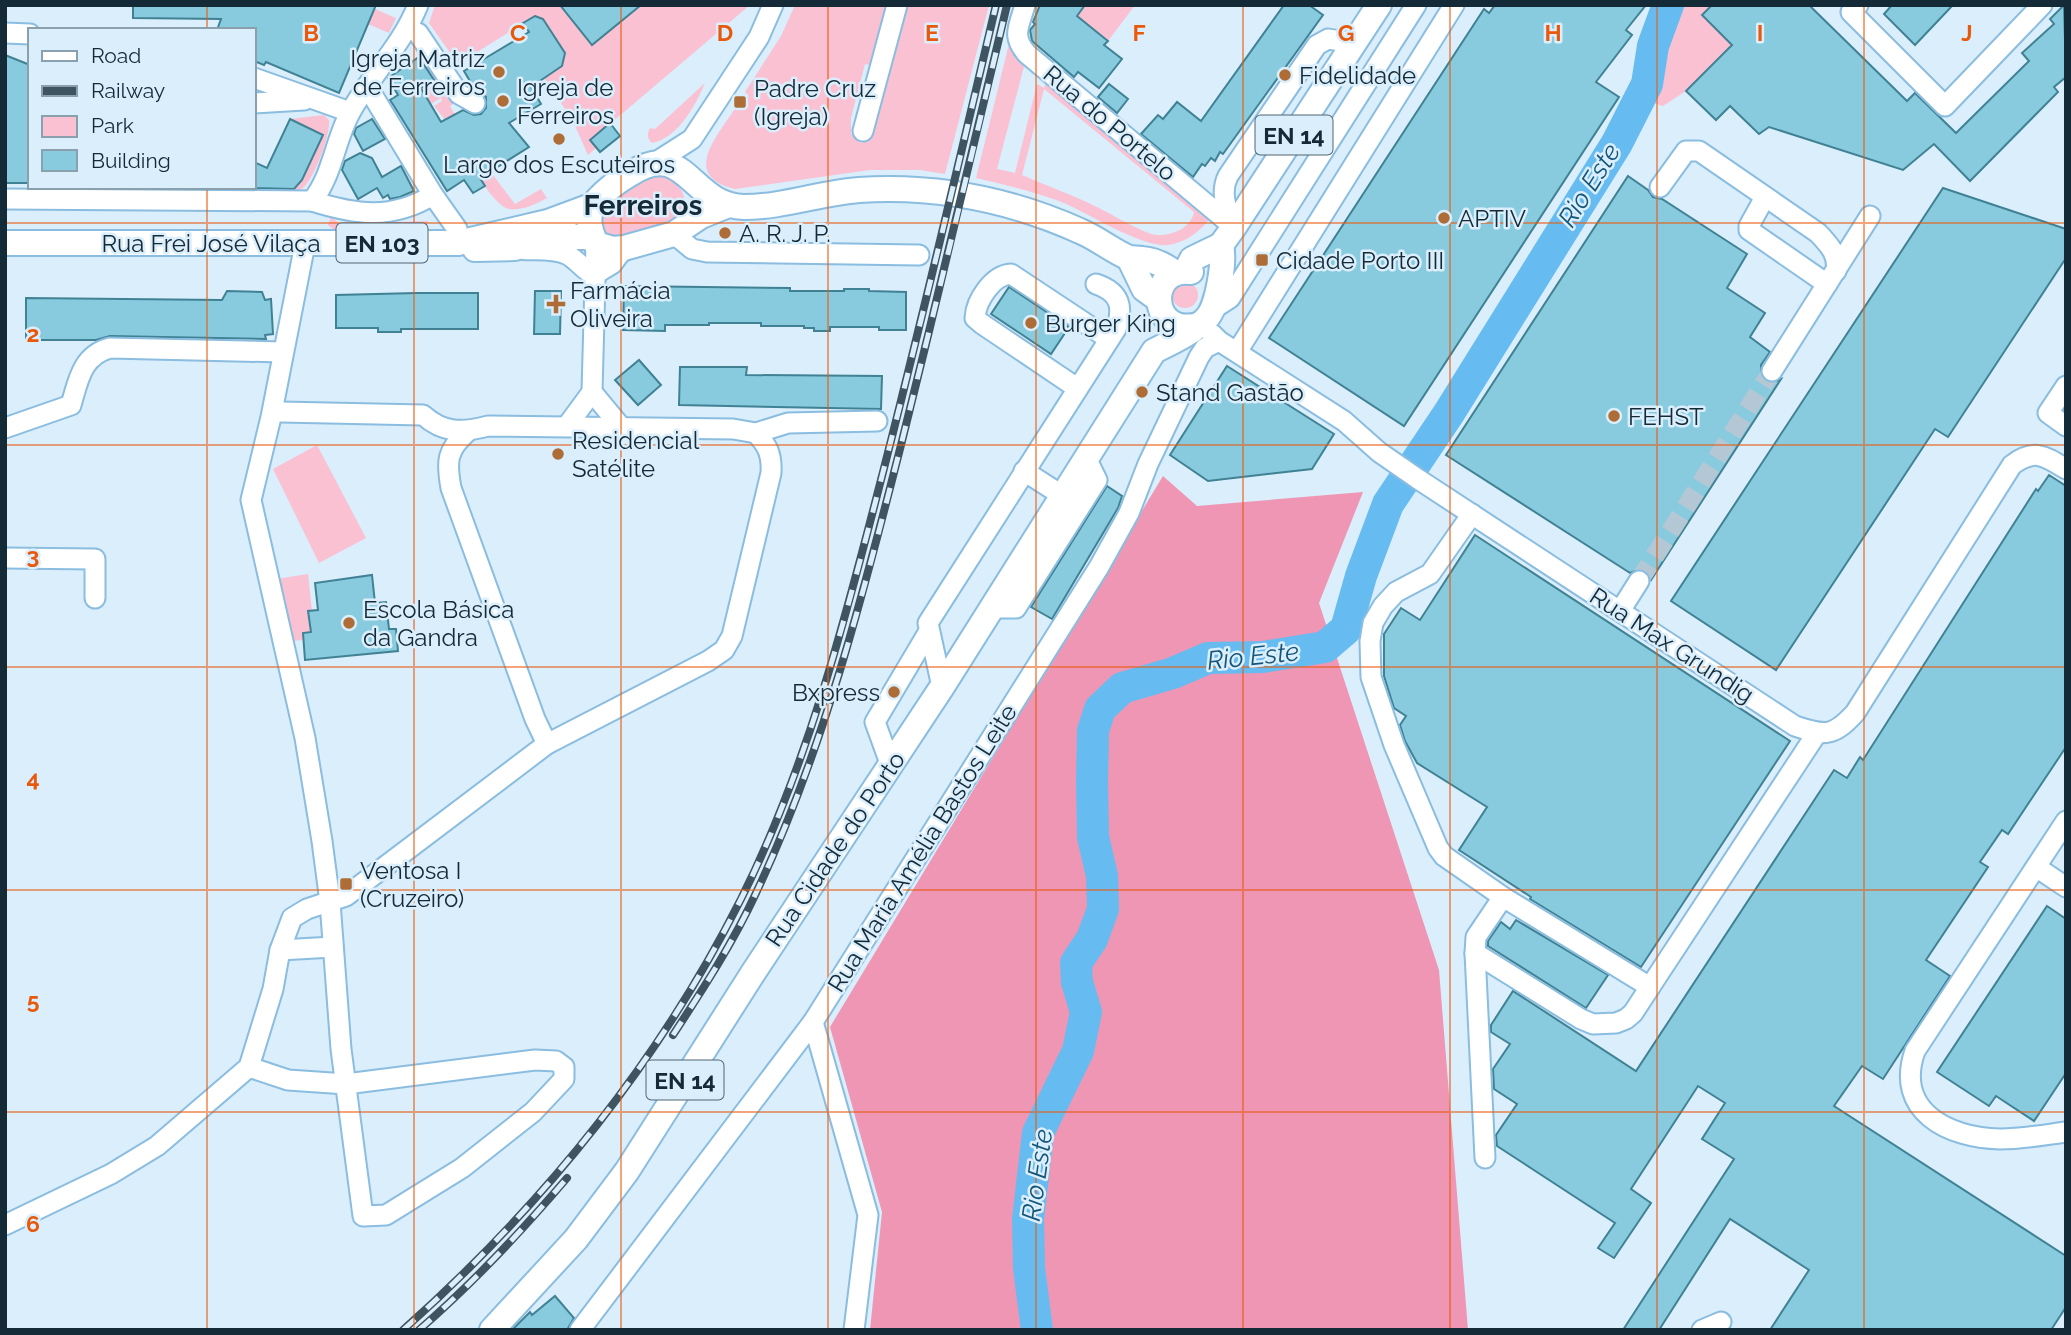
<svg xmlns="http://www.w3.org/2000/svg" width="2071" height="1335" font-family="Raleway,sans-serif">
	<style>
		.green { fill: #fac1d3; fill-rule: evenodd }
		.forest { fill: #ef96b4 }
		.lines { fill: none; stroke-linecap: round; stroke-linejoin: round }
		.river { stroke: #66bcf1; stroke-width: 32 }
		.building { fill: #88cade; stroke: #408294; stroke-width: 2 }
		.minor-tunnel { stroke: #b3c7d5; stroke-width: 19; stroke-dasharray: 19 10; stroke-linecap: butt }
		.minor-casing { stroke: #8abddf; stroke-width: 23 }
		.major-casing { stroke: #8abddf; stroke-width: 28 }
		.minor { stroke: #fff; stroke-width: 19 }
		.major { stroke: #fff; stroke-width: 24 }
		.rail-casing { stroke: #3f5461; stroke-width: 8 }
		.rail { stroke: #daeefc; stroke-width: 5; stroke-dasharray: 16; stroke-linecap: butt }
		.grid { fill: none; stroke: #e8590c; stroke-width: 2; stroke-opacity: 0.55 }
		.poi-dot { fill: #ae6d37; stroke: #daeefc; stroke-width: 2.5 }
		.labels { text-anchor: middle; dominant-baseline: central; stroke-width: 5; stroke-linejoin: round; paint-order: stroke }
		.shield { fill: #daeefc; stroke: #506572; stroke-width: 2 }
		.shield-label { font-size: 23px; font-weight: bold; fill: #152a37 }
		.poi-label { font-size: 24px; fill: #152a37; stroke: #daeefc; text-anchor: start }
		.street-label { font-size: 24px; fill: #152a37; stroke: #daeefc }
		.water-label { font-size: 26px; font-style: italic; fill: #145679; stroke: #daeefc }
		.quarter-label { font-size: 28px; font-weight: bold; fill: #152a37; stroke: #daeefc }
		.grid-label { font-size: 23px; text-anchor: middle; font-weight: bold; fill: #e8590c; stroke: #daeefc; stroke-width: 5; stroke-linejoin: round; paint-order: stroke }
	</style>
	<rect width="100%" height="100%" fill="#daeefc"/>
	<g class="green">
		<polygon points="435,5 560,5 592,45 641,5 750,5 591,140 596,148 588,155 572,119 532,61 547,23 535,16 458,64 429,23"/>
		<path d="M795 5H890L875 66 865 64 851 118V134L861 143 871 136 903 5H989L945 174 920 170H870L735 189C679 176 719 134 736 107L741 108 749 96 745 92 781 36Z"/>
		<polygon points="1030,5 1062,5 1076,17 1085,5 1135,5 1108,41 1083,20 1040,5 1028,18"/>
		<polygon points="1676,5 1712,5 1702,15 1732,45 1686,91 1663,106 1649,102 1660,82 1661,43"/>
		<polygon points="375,9 396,18 389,33 368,24"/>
		<path d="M1009 44 1026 59 997 169 1015 173 1037 84 1044 88 1048 77 1211 216C1203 230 1185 243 1168 245 1143 248 1089 214 1064 203 1035 192 1006 185 976 178ZM1044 89 1194 212C1191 228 1172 236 1156 235 1142 233 1112 214 1097 207 1073 195 1047 186 1022 175Z"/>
		<polygon points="426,53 455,103 450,106 455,115 446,121 434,106 442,101 441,98 426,107 416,91 434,80 420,56"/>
		<path d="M705 83C695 106 678 138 652 143 647 139 647 133 650 128L655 129Z"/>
		<path d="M324 115 329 120C331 134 314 179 303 188 302 189 295 192 293 193L290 192 302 179 322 135 290 119Z"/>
		<path d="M468 142 515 204 541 189 547 198C536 204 522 211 509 209 493 206 469 161 460 147Z"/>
		<path d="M664 173C721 215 644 233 610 237 599 228 600 220 603 207L645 176Z"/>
		<polygon points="331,217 340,224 428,221 427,225 416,229 333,229 328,225"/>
		<circle cx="1185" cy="295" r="13"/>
		<polygon points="317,445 366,538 319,563 273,469"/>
		<polygon points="308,574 312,611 308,612 312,639 292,641 276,579"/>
	</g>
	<polygon class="forest" points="1163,476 1197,506 1363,492 1319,603 1439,970 1468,1330 870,1330 882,1212 830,1027"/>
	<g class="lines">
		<polyline class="river" points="1037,1330 1029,1268 1028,1219 1038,1133 1078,1051 1086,1012 1077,982 1076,963 1092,939 1103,909 1102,876 1093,837 1092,782 1093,731 1100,709 1122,688 1173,673 1208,658 1263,657 1325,647 1346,629 1361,576 1388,504 1449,413 1617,143 1647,84 1653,46 1668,5"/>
	</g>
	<g class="building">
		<polygon points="133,5 376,5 339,93 266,62 264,65 254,61 254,30 217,30 221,19 133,18"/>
		<polygon points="560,5 641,5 592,45"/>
		<polygon points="1040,5 1085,5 1077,16 1108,41 1104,45 1122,59 1099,88 1078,72 1074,77 1032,41 1030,30 1035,24 1033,22"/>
		<polygon points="1284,5 1309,5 1323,15 1223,154 1220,152 1215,161 1211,158 1205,166 1202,164 1193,177 1141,134 1158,115 1163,119 1177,102 1201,121"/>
		<polygon points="1495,5 1646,5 1626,30 1632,35 1596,82 1619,97 1404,426 1269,338 1484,9 1489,13"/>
		<polygon points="1712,5 1809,5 1907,101 1915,93 1956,133 2029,61 2022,53 2054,24 2050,19 2064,5 2066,77 2054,87 2058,92 1970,181 1934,144 1903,170 1769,127 1759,134 1730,106 1716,120 1686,91 1732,45 1702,15"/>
		<polygon points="1892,5 1953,5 1915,45 1884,14"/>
		<polygon points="535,16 543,19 565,53 562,66 531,87 541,104 509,123 529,147 480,178 485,186 473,193 464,180 447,191 394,106 390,100 398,95 388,78 419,57 434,80 421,88 441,122 463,110 474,115 481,114 486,108 486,97 474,88 464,71 529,32 523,23"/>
		<polygon points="5,55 30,65 30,183 5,183"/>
		<polygon points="1109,84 1128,99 1117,113 1098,97"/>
		<polygon points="290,119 323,135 302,180 294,189 254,188 254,162 267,168"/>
		<polygon points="372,119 385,139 363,151 354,134 356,128"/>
		<polygon points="610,123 620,136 600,152 590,140"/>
		<polygon points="360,153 372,158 382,177 401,166 414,191 400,197 390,199 388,195 383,198 377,188 358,199 342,170 345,161"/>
		<polygon points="1628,176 1648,190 1653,197 1662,199 1747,254 1727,288 1765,313 1750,337 1770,352 1761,365 1762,377 1771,383 1781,379 1651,580 1646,571 1640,569 1630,573 1446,455"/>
		<polygon points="1943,188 2066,229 2066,258 1948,437 1935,429 1776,670 1671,601"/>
		<polygon points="624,286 790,288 790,291 844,291 844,289 869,289 869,291 906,292 906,330 879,330 879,327 830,327 830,331 814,331 814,328 804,328 804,326 761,326 761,323 709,323 709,325 665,325 665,331 623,330"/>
		<polygon points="1009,287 1069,327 1051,354 991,314"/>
		<polygon points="227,291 262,292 265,300 271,299 273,334 265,335 266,339 110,336 96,340 26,340 26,298 222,300"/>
		<polygon points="535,291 561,291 560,334 534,334"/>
		<polygon points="417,293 478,293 478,329 401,329 401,332 378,332 378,328 336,328 336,295"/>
		<polygon points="639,360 661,385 638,405 615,380"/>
		<polygon points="1227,366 1334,434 1312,469 1208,481 1170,455"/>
		<polygon points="680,367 747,367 746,375 882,376 881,409 679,405"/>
		<polygon points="2049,475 2066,486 2066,747 2008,834 2002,830 1980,862 1988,867 1926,960 1950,976 1883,1079 1862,1066 1834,1106 2066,1256 2066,1307 2051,1330 1770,1330 1809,1270 1730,1219 1659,1330 1623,1330 1734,1159 1702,1139 1725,1103 1698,1086 1631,1189 1651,1203 1614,1258 1598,1248 1615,1223 1497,1146 1496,1135 1517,1104 1494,1089 1493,1069 1510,1044 1491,1032 1491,1025 1513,991 1636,1071 1834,770 1847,778 1860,757 1863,760 2036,489 2038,491"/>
		<polygon points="1107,486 1122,496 1118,508 1052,619 1031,607"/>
		<polygon points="1475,535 1790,741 1641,967 1530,899 1531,897 1459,850 1487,807 1417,763 1405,741 1400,725 1406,716 1394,708 1384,676 1384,634 1401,608 1420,620"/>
		<polygon points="372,575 375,603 386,602 389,629 396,629 398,651 305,660 303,633 311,632 308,611 318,610 315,583"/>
		<polygon points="2047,906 2066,919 2066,1073 2034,1121 1996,1096 1989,1106 1937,1072"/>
		<polygon points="1516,920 1608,975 1586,1008 1488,946 1488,941 1501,922 1510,929"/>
		<polygon points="555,1296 574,1318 567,1330 512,1330 530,1312 532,1315"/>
	</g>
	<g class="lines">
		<polyline class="minor-tunnel" points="1639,581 1772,371"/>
		<g class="minor-casing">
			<g id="minor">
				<path d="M1025 5C1019 27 1011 36 1027 54L1234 227"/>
				<polyline points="1858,5 1851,12 1945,106 2042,5"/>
				<polyline points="5,33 30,34"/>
				<polyline points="418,33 459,94 475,103"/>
				<polyline points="254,78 350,112"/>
				<polyline points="367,86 433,195 457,229 458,243"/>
				<polyline points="254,103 304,100"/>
				<polyline points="863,131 897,5"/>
				<polyline points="656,162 692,139 759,37 773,5"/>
				<path d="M1660 187 1686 151H1699L1818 233C1828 244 1839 254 1836 271"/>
				<polyline points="1765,197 1749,226 1749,230 1827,284"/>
				<path d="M5 199 312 201C356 215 392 220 433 195"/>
				<path d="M312 201C333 175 335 139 351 111 372 74 402 45 418 5"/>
				<path d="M1233 224C1226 208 1220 192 1228 176L1317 45 1328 39 1354 43"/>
				<polyline points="674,234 692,249 707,252 919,255"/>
				<path d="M519 249C533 251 552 248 566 254 577 259 583 270 594 275L612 264 624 248"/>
				<polyline points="1213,309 1230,298 1416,5"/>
				<path d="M1212 334 1219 341 1344 421 1379 452 1418 479 1795 726C1825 736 1833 737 1855 713L2012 465C2034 448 2045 456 2066 469"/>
				<polyline points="1237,352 1454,5"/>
				<polyline points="1772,371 1870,216"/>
				<polyline points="2066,386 2048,413 2066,426"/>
				<path d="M1077 388 982 324 975 318C976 300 993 275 1011 274L1109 339"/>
				<polyline points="592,392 596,244"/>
				<polyline points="592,392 621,427"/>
				<path d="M281 412 423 415C443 433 462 433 488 426L733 429 756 433 788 423 877 421"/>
				<polyline points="567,426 592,392"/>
				<path d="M5 428 71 405C78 381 82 355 110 348L283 352"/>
				<path d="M467 432C447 450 446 461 451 488L535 719 547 744"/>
				<polyline points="1024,471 1063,496"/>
				<polyline points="1472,514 1430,574 1396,592 1383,606 1373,623 1370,641 1371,677 1394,745 1438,848 1444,856 1503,897 1650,987 1817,733"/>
				<polyline points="5,558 95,559 95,598"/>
				<polyline points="992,608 1016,608 1097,480 1086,458"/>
				<polyline points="1620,611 1639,581"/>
				<path d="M942 687 928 623 1116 329C1124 307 1120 292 1096 284"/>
				<polyline points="891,766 875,722 929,631"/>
				<path d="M2066 821 1915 1051C1894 1111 1948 1138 2000 1139 2022 1139 2044 1135 2066 1132"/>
				<polyline points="2036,867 2066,887"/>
				<polyline points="1503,897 1476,937 1475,953 1581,1019 1593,1024 1616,1023 1626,1019 1633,1013 1650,987"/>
				<polyline points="280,950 333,947"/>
				<polyline points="1475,953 1485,1158"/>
				<polyline points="813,1022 868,1215 854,1330"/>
				<polyline points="249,1067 288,1080 346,1084 535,1060 556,1061 564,1067 564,1079 533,1112 462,1168 386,1215 363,1216 341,1049 330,902 322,841 305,738 251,500 271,417 305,244"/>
				<path d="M5 1225 111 1174 157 1146 249 1067 273 989 280 950 292 918 307 909 346 896 547 744 708 661 724 650 732 636 771 473C772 455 768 446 756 433"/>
				<polyline points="580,1330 813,1022 1099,567 1129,513 1148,464 1199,357 1205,348 1219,341"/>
				<polyline points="1702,1330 1721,1322"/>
			</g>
		</g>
		<g class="major-casing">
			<g id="major">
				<path d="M726 206 701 216 674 234 624 248 613 249 596 244C589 228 585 215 597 200 606 190 618 181 630 174 686 137 690 206 744 207 783 207 820 193 859 190 936 185 1011 200 1080 231 1097 238 1111 250 1127 257 1131 259 1137 258 1142 259 1155 260 1165 265 1175 273"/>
				<polyline points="5,243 458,243 548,222 594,205"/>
				<polyline points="475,249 515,248 525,242 553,237 593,237"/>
				<polyline points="1129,258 1144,289 1158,299"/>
				<polyline points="1186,271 1192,259 1221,245 1234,227 1379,5"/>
				<path d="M1191 272C1146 266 1149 338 1198 325"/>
				<path d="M492 1330 576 1239 627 1171 753 973 942 687 1154 351C1172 342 1192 333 1206 319 1218 307 1225 261 1221 245"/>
			</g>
		</g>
		<use href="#minor" class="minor"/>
		<use href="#major" class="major"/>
		<g class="rail-casing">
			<g id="rail">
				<path d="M673 1035C703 989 733 943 756 893 824 749 863 595 902 441 938 296 973 151 1007 5"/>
				<path d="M403 1330C540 1208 658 1064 741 899 808 765 845 620 882 476 922 320 959 162 996 5"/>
				<path d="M419 1330C472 1284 521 1232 567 1178"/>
			</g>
		</g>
		<use href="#rail" class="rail"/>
	</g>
	<path class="grid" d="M207 5V30M414 5V1330M621 5V1330M828 5V1330M1036 5V1330M1243 5V1330M1450 5V1330M1657 5V1330M1864 5V1330M207 187V1330M5 223H2066M5 445H2066M5 667H2066M5 890H2066M5 1112H2066"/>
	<g class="poi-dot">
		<circle cx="499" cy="72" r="7"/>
		<circle cx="1285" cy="75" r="7"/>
		<circle cx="503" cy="101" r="7"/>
		<rect x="733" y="95" width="14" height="14" rx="3.5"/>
		<circle cx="559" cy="139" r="7"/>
		<circle cx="1444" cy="218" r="7"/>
		<circle cx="725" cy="233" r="7"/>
		<rect x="1255" y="253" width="14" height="14" rx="3.5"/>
		<path d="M552.5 293.5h7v7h7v7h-7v7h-7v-7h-7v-7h7z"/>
		<circle cx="1031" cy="323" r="7"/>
		<circle cx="1142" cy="392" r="7"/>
		<circle cx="1614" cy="416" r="7"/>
		<circle cx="558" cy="454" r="7"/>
		<circle cx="349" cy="623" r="7"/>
		<circle cx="894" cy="692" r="7"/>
		<rect x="339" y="877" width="14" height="14" rx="3.5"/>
	</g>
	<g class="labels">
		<g class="shield">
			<rect x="1255.5" y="115.5" width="77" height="39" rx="5"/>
			<rect x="336.5" y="223.5" width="91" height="39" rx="5"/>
			<rect x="646.5" y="1060.5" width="77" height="39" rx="5"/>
		</g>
		<g class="shield-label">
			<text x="1294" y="135">EN 14</text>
			<text x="382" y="243">EN 103</text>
			<text x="685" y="1080">EN 14</text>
		</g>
		<g class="poi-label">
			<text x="485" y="58" text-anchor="end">Igreja Matriz<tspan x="485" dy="28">de Ferreiros</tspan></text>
			<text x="1299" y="75">Fidelidade</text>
			<text x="517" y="87">Igreja de<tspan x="517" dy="28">Ferreiros</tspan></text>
			<text x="754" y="88">Padre Cruz<tspan x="754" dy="28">(Igreja)</tspan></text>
			<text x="559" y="164" text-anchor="middle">Largo dos Escuteiros</text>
			<text x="1458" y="218">APTIV</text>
			<text x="739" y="233">A. R. J. P.</text>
			<text x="1276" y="260">Cidade Porto III</text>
			<text x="570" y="290">Farmácia<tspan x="570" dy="28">Oliveira</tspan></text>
			<text x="1045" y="323">Burger King</text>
			<text x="1156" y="392">Stand Gastāo</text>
			<text x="1628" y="416">FEHST</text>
			<text x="572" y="440">Residencial<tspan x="572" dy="28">Satélite</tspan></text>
			<text x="363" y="609">Escola Básica<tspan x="363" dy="28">da Gandra</tspan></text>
			<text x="880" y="692" text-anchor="end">Bxpress</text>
			<text x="360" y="870">Ventosa I<tspan x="360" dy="28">(Cruzeiro)</tspan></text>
		</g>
		<g class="street-label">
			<text transform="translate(1110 123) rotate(40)">Rua do Portelo</text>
			<text x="211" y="243">Rua Frei José Vilaça</text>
			<text transform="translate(1672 645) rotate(33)">Rua Max Grundig</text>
			<text transform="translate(922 848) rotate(-58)">Rua Maria Amélia Bastos Leite</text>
			<text transform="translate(835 849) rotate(-56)">Rua Cidade do Porto</text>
		</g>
		<g class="water-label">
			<text transform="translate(1589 185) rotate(-58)">Rio Este</text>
			<text transform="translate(1253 656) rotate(-6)">Rio Este</text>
			<text transform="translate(1037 1175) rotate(-82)">Rio Este</text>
		</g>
		<g class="quarter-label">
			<text x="643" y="205">Ferreiros</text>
		</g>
	</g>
	<g class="grid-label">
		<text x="311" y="41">B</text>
		<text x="518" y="41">C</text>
		<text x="725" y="41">D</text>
		<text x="932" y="41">E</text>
		<text x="1139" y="41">F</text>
		<text x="1346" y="41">G</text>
		<text x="1553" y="41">H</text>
		<text x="1760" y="41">I</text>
		<text x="1967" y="41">J</text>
		<text x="33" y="342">2</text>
		<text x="33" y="564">3</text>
		<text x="33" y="787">4</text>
		<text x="33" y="1009">5</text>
		<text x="33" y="1232">6</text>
	</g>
	<rect width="2071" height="1335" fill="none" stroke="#152a37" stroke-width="14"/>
	<rect x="28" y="28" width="228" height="161" fill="#daeefc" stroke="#8ba0ad" stroke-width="2"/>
	<rect x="42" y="51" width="35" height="10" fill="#ffffff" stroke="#8ba0ad" stroke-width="2"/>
	<text x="91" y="63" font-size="21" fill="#152a37">Road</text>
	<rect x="42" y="86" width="35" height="10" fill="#3f5461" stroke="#8ba0ad" stroke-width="2"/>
	<text x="91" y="98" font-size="21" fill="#152a37">Railway</text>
	<rect x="42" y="116" width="35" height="21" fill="#fac1d3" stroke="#8ba0ad" stroke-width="2"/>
	<text x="91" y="133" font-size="21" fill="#152a37">Park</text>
	<rect x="42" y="150" width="35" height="21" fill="#88cade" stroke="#8ba0ad" stroke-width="2"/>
	<text x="91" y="168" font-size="21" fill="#152a37">Building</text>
</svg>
